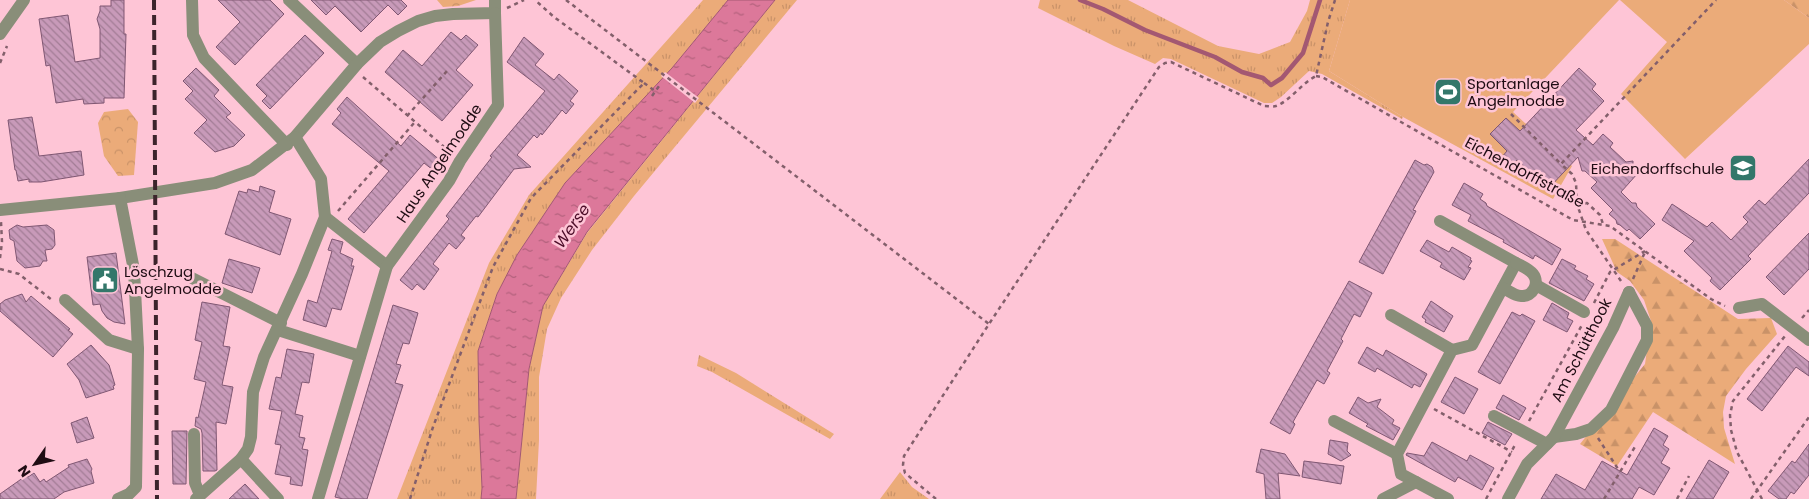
<svg xmlns="http://www.w3.org/2000/svg" width="1809" height="499" font-family="Poppins,sans-serif">
	<style>
		.grass { fill: url(#grass-tufts) }
		.forest { fill: url(#forest-firs) }
		.park { fill: url(#park-crowns) }
		.garden { fill: #ebab79 }
		.water { fill: url(#water-ripples); stroke: #a35872 }
		.pier { fill: #fec5d6 }
		.lines { fill: none; stroke-linecap: round; stroke-linejoin: round }
		.stream { stroke: #a35872; stroke-width: 4.5 }
		.building { fill: url(#building-back-hatch); stroke: #805773 }
		.path { stroke: #835f6b; stroke-width: 2.5; stroke-dasharray: 4 4; stroke-linecap: butt }
		.minor { stroke: #898e79; stroke-width: 12 }
		.rail { stroke: #3c242c; stroke-width: 4; stroke-dasharray: 10 5; stroke-linecap: butt }
		.labels { text-anchor: middle; dominant-baseline: central; stroke-width: 5; stroke-linejoin: round; paint-order: stroke }
		.poi-label { font-size: 15px; fill: #1f0c13; stroke: #fec5d6; text-anchor: start }
		.street-label { font-size: 15px; fill: #1f0c13; stroke: #fec5d6 }
		.water-label { font-size: 16px; font-style: italic; fill: #4c0d28; stroke: #fec5d6 }
	</style>
	<defs>
		<pattern id="grass-tufts" width="24" height="20" patternUnits="userSpaceOnUse" patternTransform="scale(1.25)"><rect width="24" height="20" fill="#ebab79"/><path d="M3 7l-1-3M5 7V3M7 7l1-3M15 17l-1-3M17 17v-4M19 17l1-3" fill="none" stroke="#c99268"/></pattern>
		<pattern id="forest-firs" width="22" height="20" patternUnits="userSpaceOnUse" patternTransform="scale(1.25)"><rect width="22" height="20" fill="#ebab79"/><path d="M5 1l3.5 6h-7zM16 11l3.5 6h-7z" fill="#c99268"/></pattern>
		<pattern id="park-crowns" width="20" height="18" patternUnits="userSpaceOnUse" patternTransform="scale(1.25)"><rect width="20" height="18" fill="#ebab79"/><path d="M2 6a3 3 0 1 1 6 0M12 15a3 3 0 1 1 6 0" fill="none" stroke="#c99268"/></pattern>
		<pattern id="water-ripples" width="26" height="14" patternUnits="userSpaceOnUse" patternTransform="scale(1.25)"><rect width="26" height="14" fill="#dc789a"/><path d="M2 4q2-2 4 0t4 0M15 11q2-2 4 0t4 0" fill="none" stroke="#b2617c"/></pattern>
		<pattern id="building-back-hatch" width="6" height="6" patternUnits="userSpaceOnUse" patternTransform="scale(1.25)"><rect width="6" height="6" fill="#c89ab9"/><path d="M-1 5l2 2M0 0l6 6M5-1l2 2" fill="none" stroke="#a27c95"/></pattern>
	</defs>
	<rect width="100%" height="100%" fill="#fec5d6"/>
	<g class="grass">
		<polygon points="703,0 728,0 672,68 565,183 517,255 497,294 478,351 479,420 482,488 481,499 397,499 489,263 529,195"/>
		<polygon points="775,0 797,0 634,196 592,250 561,298 547,329 539,377 539,440 536,499 516,499 529,369 543,306 587,233"/>
		<polygon points="1040,0 1128,0 1218,46 1259,54 1290,42 1307,11 1310,0 1350,0 1329,71 1403,117 1402,119 1322,74 1309,71 1281,97 1272,103 1264,103 1171,59 1163,58 1155,64 1114,46 1038,8"/>
		<polygon points="699,355 736,373 834,434 830,439 712,372 697,366"/>
		<polygon points="900,472 912,487 929,499 880,499"/>
	</g>
	<g class="forest">
		<polygon points="1784,0 1809,0 1809,18"/>
		<polygon points="1602,239 1615,239 1738,319 1771,318 1777,334 1746,369 1726,396 1723,412 1724,428 1735,464 1653,412 1617,466 1580,444 1645,364 1651,321 1644,300 1630,281 1617,272"/>
	</g>
	<g class="park">
		<polygon points="437,0 476,0 458,6 443,7"/>
		<polygon points="128,109 138,122 134,175 118,176 104,156 98,123 104,112"/>
	</g>
	<g class="garden">
		<polygon points="1350,0 1619,0 1513,112 1572,166 1553,199 1403,117 1329,71"/>
		<polygon points="1620,0 1784,0 1809,18 1809,44 1685,159 1621,94 1667,42"/>
	</g>
	<polygon class="water" points="728,0 775,0 587,232 543,306 529,369 516,499 481,499 482,488 479,420 478,351 497,294 517,255 565,183 672,68"/>
	<polygon class="pier" points="665,72 699,98 695,103 661,76"/>
	<g class="lines">
		<polyline class="stream" points="1080,0 1103,9 1145,30 1215,57 1242,72 1263,78 1271,85 1282,78 1303,53 1320,0"/>
	</g>
	<g class="building">
		<polygon points="111,0 124,0 124,34 126,34 124,98 104,98 104,103 84,104 83,99 56,103 50,65 46,66 39,19 68,15 75,62 100,58 100,29 97,19 100,11 100,6 111,6"/>
		<polygon points="218,0 270,0 284,14 235,65 216,47 240,22"/>
		<polygon points="311,0 401,0 407,6 398,15 388,5 361,32 335,6 326,15"/>
		<polygon points="451,32 461,40 466,35 478,45 456,70 473,85 442,121 385,72 403,50 422,66"/>
		<polygon points="305,35 324,53 270,109 262,101 267,96 256,85"/>
		<polygon points="524,37 544,54 535,65 554,80 559,74 578,91 570,101 574,104 566,114 562,110 542,135 541,133 537,138 534,135 517,155 531,167 514,169 478,217 476,216 461,235 465,238 456,249 449,243 433,264 439,269 424,290 417,284 412,290 400,280 449,219 446,216 492,157 490,156 545,91 507,62"/>
		<polygon points="196,68 219,90 214,96 231,113 226,117 245,135 234,146 215,152 194,133 207,120 185,99 193,91 183,81"/>
		<polygon points="1579,68 1596,84 1592,89 1604,101 1576,130 1593,145 1603,134 1613,143 1610,147 1626,162 1633,161 1633,169 1638,173 1621,192 1632,203 1636,203 1637,207 1655,224 1640,239 1629,229 1627,231 1620,225 1617,224 1616,220 1609,214 1613,210 1591,188 1597,182 1585,171 1582,171 1578,157 1548,189 1517,160 1511,167 1501,158 1507,151 1490,134 1506,118 1520,131"/>
		<polygon points="347,97 401,146 410,135 441,161 433,170 424,163 364,233 348,219 389,171 332,124 341,113 337,109"/>
		<polygon points="32,117 39,156 81,151 84,175 41,182 29,182 29,179 18,181 16,170 15,170 8,120"/>
		<polygon points="1809,159 1809,193 1748,256 1751,259 1720,290 1710,281 1712,278 1684,251 1694,241 1662,220 1672,204 1707,227 1712,222 1731,240 1748,222 1743,217 1759,200 1765,205"/>
		<polygon points="1415,160 1424,165 1427,164 1432,167 1434,172 1413,210 1416,211 1383,274 1359,262"/>
		<polygon points="1464,183 1483,194 1480,199 1486,203 1487,206 1561,249 1552,265 1535,255 1533,259 1503,242 1504,240 1468,221 1471,215 1452,205"/>
		<polygon points="260,186 275,191 269,212 291,219 280,255 225,234 239,191 247,193 248,189 259,192"/>
		<polygon points="17,225 23,227 47,225 54,230 55,245 52,249 45,250 47,261 43,261 40,266 25,268 17,261 14,241 10,239 9,230"/>
		<polygon points="1809,233 1809,269 1784,295 1766,277"/>
		<polygon points="332,239 343,242 340,253 353,259 351,266 354,266 341,310 332,308 326,327 303,320 308,300 317,303 332,251 328,250"/>
		<polygon points="1427,240 1449,252 1452,247 1471,258 1470,260 1472,261 1468,267 1471,268 1464,280 1440,267 1442,263 1420,251"/>
		<polygon points="116,253 125,324 114,322 107,318 102,311 100,304 93,305 87,257"/>
		<polygon points="229,259 260,268 252,293 222,283"/>
		<polygon points="1562,259 1576,266 1574,269 1588,276 1586,279 1594,284 1584,301 1549,283"/>
		<polygon points="1349,281 1372,293 1360,317 1354,314 1341,339 1343,341 1327,371 1330,373 1324,384 1317,380 1293,422 1295,424 1290,434 1270,423"/>
		<polygon points="22,294 26,302 31,296 70,329 68,330 73,334 53,357 0,311 0,304 5,300"/>
		<polygon points="1431,301 1453,316 1444,332 1425,322 1426,320 1422,317"/>
		<polygon points="202,302 230,307 223,346 230,347 222,385 233,387 226,424 216,422 217,470 215,471 203,471 202,433 201,429 195,426 196,417 198,418 206,382 194,379 202,342 195,340"/>
		<polygon points="1552,303 1569,313 1567,318 1573,321 1567,332 1543,320"/>
		<polygon points="393,305 418,313 409,344 403,343 396,364 401,365 395,383 403,385 367,499 343,499 335,497"/>
		<polygon points="1512,312 1520,316 1522,314 1535,321 1500,384 1478,372"/>
		<polygon points="91,345 109,365 115,385 113,386 114,389 86,398 79,380 67,364"/>
		<polygon points="1788,346 1809,362 1809,376 1796,367 1762,411 1747,399"/>
		<polygon points="1367,347 1383,356 1386,350 1427,374 1420,387 1414,384 1412,388 1377,368 1375,372 1358,363"/>
		<polygon points="287,349 314,354 309,383 302,382 295,414 303,416 299,437 305,438 302,449 308,450 302,486 290,484 291,477 275,474 281,445 275,444 282,411 269,409 276,377 281,378"/>
		<polygon points="1455,377 1478,389 1464,414 1441,402"/>
		<polygon points="1503,395 1526,408 1519,420 1496,408"/>
		<polygon points="1358,397 1368,403 1381,399 1377,407 1394,420 1392,424 1400,428 1393,440 1366,426 1368,424 1349,413"/>
		<polygon points="87,417 94,438 77,443 71,423"/>
		<polygon points="1488,422 1512,434 1505,445 1482,433"/>
		<polygon points="1654,428 1668,436 1663,445 1669,449 1661,463 1670,468 1654,495 1639,487 1632,499 1541,499 1556,474 1585,490 1602,461 1627,475"/>
		<polygon points="172,431 187,431 186,484 173,484"/>
		<polygon points="1330,440 1348,443 1347,451 1351,455 1341,461 1328,454"/>
		<polygon points="1432,442 1467,461 1470,455 1494,468 1482,490 1458,477 1455,482 1406,455 1407,453 1424,456"/>
		<polygon points="1809,444 1809,475 1794,494 1791,492 1786,499 1779,499 1768,491 1792,461 1795,463"/>
		<polygon points="1261,449 1285,454 1300,476 1278,473 1280,499 1266,499 1264,474 1256,472"/>
		<polygon points="87,459 92,469 91,471 94,483 64,492 54,499 0,499 0,494 27,475 28,477 34,473 40,482 44,479 46,482 69,467 68,465"/>
		<polygon points="1709,460 1729,472 1713,499 1686,499"/>
		<polygon points="1304,461 1344,466 1341,484 1302,477"/>
		<polygon points="245,484 259,499 229,499"/>
	</g>
	<g class="lines">
		<g class="path">
			<polyline points="566,0 989,324"/>
			<polyline points="507,8 524,0"/>
			<polyline points="0,63 7,46"/>
			<polyline points="1316,76 1322,77 1573,220 1610,226 1711,299 1725,306"/>
			<polyline points="363,77 450,152"/>
			<polyline points="644,83 655,91"/>
			<polyline points="652,96 659,86"/>
			<polyline points="1511,114 1561,164"/>
			<polyline points="407,116 447,71"/>
			<polyline points="1577,204 1587,203 1600,215 1603,224"/>
			<polyline points="338,211 414,123"/>
			<polyline points="0,258 2,242 1,222"/>
			<polyline points="0,269 19,274 52,300"/>
			<polyline points="1633,279 1645,252"/>
			<polyline points="1621,281 1586,230 1577,204 1576,183 1572,174 1561,164 1716,0"/>
			<polyline points="1594,303 1610,272 1645,251"/>
			<polyline points="1802,318 1809,310"/>
			<polyline points="1434,409 1512,452"/>
			<polyline points="1529,421 1582,325"/>
			<polyline points="1598,438 1620,472"/>
			<polyline points="410,499 433,427 493,267 531,198 644,83 554,17 535,0"/>
			<path d="M936 499 905 473 903 465 904 456 989 324 1159 67 1165 63 1171 62 1264 106C1268 106 1273 107 1276 106 1290 101 1302 83 1316 76L1328 22 1335 0"/>
			<polyline points="1486,499 1516,443"/>
			<polyline points="1604,499 1636,445"/>
			<polyline points="1677,499 1689,476"/>
			<polyline points="1751,499 1809,417"/>
			<polyline points="1762,499 1737,452 1731,430 1730,415 1733,401 1785,336"/>
		</g>
		<g class="minor">
			<polyline points="192,0 193,35 204,58 287,145"/>
			<polyline points="289,0 357,64"/>
			<polyline points="0,34 24,0"/>
			<polyline points="120,198 215,183 252,170 295,137 357,64 380,42 398,31 418,21 435,16 453,14 495,13 495,0"/>
			<polyline points="0,210 120,198 134,270 138,349 136,487 129,494 118,499"/>
			<polyline points="325,217 387,266"/>
			<polyline points="1440,221 1516,263 1472,345 1452,350 1397,454 1401,474 1448,499"/>
			<polyline points="188,276 281,323"/>
			<polyline points="1536,285 1584,312"/>
			<path d="M1503 288C1509 291 1515 296 1521 296 1533 297 1540 283 1533 274 1529 269 1522 266 1516 263"/>
			<polyline points="65,300 109,340 138,349"/>
			<polyline points="1739,308 1762,304 1809,340"/>
			<polyline points="1391,315 1452,350"/>
			<polyline points="278,330 360,356"/>
			<polyline points="1494,416 1547,444"/>
			<polyline points="1334,421 1397,454"/>
			<polyline points="194,434 195,483 200,495"/>
			<polyline points="1554,437 1576,434 1591,429 1611,410 1624,385 1647,340 1647,326 1629,292"/>
			<polyline points="241,459 278,499"/>
			<polyline points="196,499 241,459 248,449 251,437 253,392 264,357 302,274 325,217 321,179 295,137"/>
			<polyline points="318,499 387,266 449,181 460,161 498,105 495,13"/>
			<polyline points="1383,499 1416,482"/>
			<polyline points="1508,499 1527,464 1554,437 1613,328 1629,292"/>
		</g>
		<polyline class="rail" points="154,0 157,499"/>
	</g>
	<defs>
		<g id="stadium-square" transform="scale(1.4375)"><rect x="-9" y="-9" width="18" height="18" rx="4" fill="#33776a" stroke="#fec5d6"/><path d="M0-5a6.5 5 0 1 0 0 10a6.5 5 0 1 0 0-10ZM-3.5-1.8h7v3.6h-7Z" fill="#fff"/></g>
		<g id="school-square" transform="scale(1.4375)"><rect x="-9" y="-9" width="18" height="18" rx="4" fill="#33776a" stroke="#fec5d6"/><path d="M0-5L7-2L0 1L-7-2ZM-4 1L0 2.5L4 1V4Q0 6-4 4Z" fill="#fff"/></g>
		<g id="civic-square" transform="scale(1.4375)"><rect x="-9" y="-9" width="18" height="18" rx="4" fill="#33776a" stroke="#fec5d6"/><path d="M-.6-6.5H3V-4.5H.6V-3L4-1V1h2V6H-6V1h2V-1L-.6-3ZM-1.2 2.5V6h2.4V2.5Z" fill="#fff"/></g>
	</defs>
	<g fill-rule="evenodd">
		<use href="#stadium-square" x="1448" y="92"/>
		<use href="#school-square" x="1743" y="168"/>
		<use href="#civic-square" x="105" y="280"/>
	</g>
	<g class="labels">
		<g class="poi-label">
			<text x="1467" y="83">Sportanlage<tspan x="1467" dy="17">Angelmodde</tspan></text>
			<text x="1724" y="168" text-anchor="end">Eichendorffschule</text>
			<text x="124" y="271">Löschzug<tspan x="124" dy="17">Angelmodde</tspan></text>
		</g>
		<g class="street-label">
			<text transform="translate(439 163) rotate(-56)">Haus Angelmodde</text>
			<text transform="translate(1525 172) rotate(28)">Eichendorffstraße</text>
			<text transform="translate(1581 350) rotate(-63)">Am Schütthook</text>
		</g>
		<g class="water-label">
			<text transform="translate(572 226) rotate(-55)">Werse</text>
		</g>
	</g>
	<g transform="translate(35 464) rotate(236)" stroke="#fec5d6" stroke-width="4" paint-order="stroke">
	<path d="M0-4L9 19L0 12L-9 19Z" fill="#1f0c13"/>
	<text y="-8" font-size="14" font-weight="bold" text-anchor="middle" fill="#1f0c13">N</text>
	</g>
</svg>
